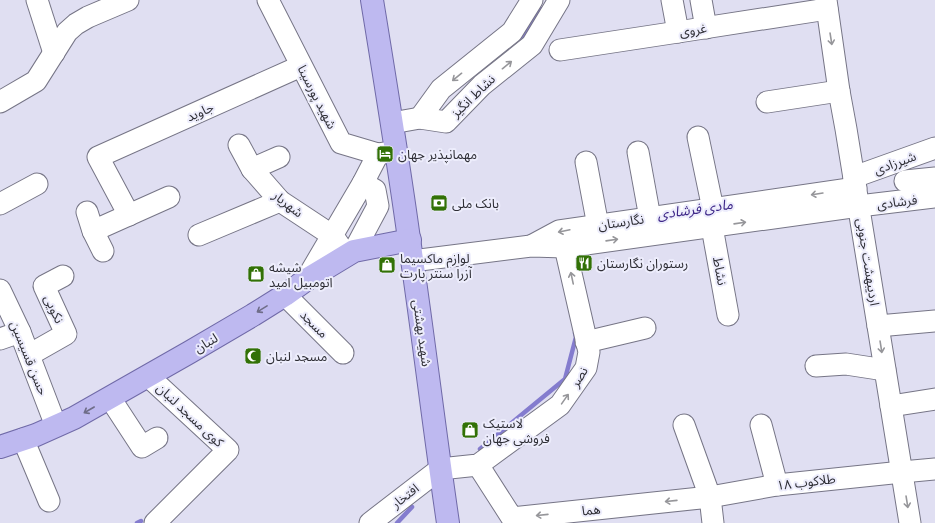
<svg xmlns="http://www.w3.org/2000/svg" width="935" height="523" font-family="Roboto,'Noto Sans Arabic',sans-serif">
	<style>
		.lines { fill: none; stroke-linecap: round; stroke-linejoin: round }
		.stream { stroke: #847cce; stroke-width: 4.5 }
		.minor-casing { stroke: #767586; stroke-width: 23 }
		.major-casing { stroke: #706aa8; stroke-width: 24 }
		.minor { stroke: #fff; stroke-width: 21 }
		.major { stroke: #beb9f0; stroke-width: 22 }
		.oneway { stroke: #96969a }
		.oneway2 { stroke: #6f6d89 }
		.labels { text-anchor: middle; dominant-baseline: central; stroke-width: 4; stroke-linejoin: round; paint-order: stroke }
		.street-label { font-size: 13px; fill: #2e2e35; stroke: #ededfc }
		.poi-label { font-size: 13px; fill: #2e2e35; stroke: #ededfc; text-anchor: start }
		.water-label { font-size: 14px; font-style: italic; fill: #3d2687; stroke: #ededfc }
	</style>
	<rect width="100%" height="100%" fill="#e0dff2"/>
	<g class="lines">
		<g class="stream">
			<polyline points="518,39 527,32 541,9"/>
			<polyline points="480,449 565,379 576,337 575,333"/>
			<polyline points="137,523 141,521"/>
			<polyline points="397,523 412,507"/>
		</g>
		<g class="minor-casing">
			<g id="minor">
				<polyline points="37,0 54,53"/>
				<polyline points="268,0 341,143 378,154 396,151"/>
				<polyline points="672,0 678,32"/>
				<polyline points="701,0 706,28"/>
				<polyline points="826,0 839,91 846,129 910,523"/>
				<polyline points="560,50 678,32 827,9"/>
				<polyline points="0,102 36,81 67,32 76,24 88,17 128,0"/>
				<polyline points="767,102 839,91"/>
				<polyline points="420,118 441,89 512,32 532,0"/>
				<polyline points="392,123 420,118 446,122 482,85 532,45 559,0"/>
				<polyline points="698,137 713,209"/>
				<polyline points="239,145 252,169 280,201 333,236 346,255"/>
				<polyline points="638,152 650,218"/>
				<polyline points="586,162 598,226"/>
				<polyline points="252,169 279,157"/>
				<polyline points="854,177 935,148"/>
				<polyline points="905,181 935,178"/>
				<polyline points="0,204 37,184"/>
				<polyline points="87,212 93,231 103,251"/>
				<polyline points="129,215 98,157 301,66"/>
				<polyline points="712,227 728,315"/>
				<polyline points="93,231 169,197"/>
				<polyline points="199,235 280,201"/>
				<polyline points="533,245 559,231 856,188"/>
				<polyline points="354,251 378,206 375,190 363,183"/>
				<polyline points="412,261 531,246 565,247 859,206 935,197"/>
				<polyline points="306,280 363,183 378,154"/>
				<polyline points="0,290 20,332 56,426"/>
				<polyline points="285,295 343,353"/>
				<polyline points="878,326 935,321"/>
				<polyline points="0,339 20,332"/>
				<polyline points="586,342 645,328"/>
				<polyline points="29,355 66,334 44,286 63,276"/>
				<polyline points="816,366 846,364 885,370"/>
				<polyline points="148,376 228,450 155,523"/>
				<polyline points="110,398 142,447 157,438"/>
				<polyline points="891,406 935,399"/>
				<polyline points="684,425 710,497 713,523"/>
				<polyline points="761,425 777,485"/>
				<polyline points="23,439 49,501"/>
				<polyline points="478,465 512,518 710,497 777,485 902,472 935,469"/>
				<polyline points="370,523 440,469 478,465 560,405 586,368 589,352 565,247"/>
			</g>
		</g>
		<g class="major-casing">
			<g id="major">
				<path d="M372 0C385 80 398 159 409 239 423 333 434 428 448 523"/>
				<polyline points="0,447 36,435 74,418 190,352 253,315 285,295 306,280 354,251 410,240"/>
			</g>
		</g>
		<use href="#minor" class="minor"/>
		<use href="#major" class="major"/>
	</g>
	<defs><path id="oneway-shaft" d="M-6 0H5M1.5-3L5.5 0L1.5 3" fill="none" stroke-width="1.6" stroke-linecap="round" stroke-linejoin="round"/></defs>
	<g class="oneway">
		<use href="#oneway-shaft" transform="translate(831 39) rotate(81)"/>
		<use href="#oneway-shaft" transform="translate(507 65) rotate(-39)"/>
		<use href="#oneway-shaft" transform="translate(457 77) rotate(141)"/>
		<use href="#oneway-shaft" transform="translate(817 194) rotate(171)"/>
		<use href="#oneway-shaft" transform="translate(740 223) rotate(-8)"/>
		<use href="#oneway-shaft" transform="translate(564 231) rotate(168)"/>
		<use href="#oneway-shaft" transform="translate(612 240) rotate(-8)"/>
		<use href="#oneway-shaft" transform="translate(572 278) rotate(-102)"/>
		<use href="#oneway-shaft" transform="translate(881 347) rotate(81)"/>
		<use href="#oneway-shaft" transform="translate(565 399) rotate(-55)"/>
		<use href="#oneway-shaft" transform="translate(671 501) rotate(174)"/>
		<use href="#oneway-shaft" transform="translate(907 502) rotate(81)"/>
		<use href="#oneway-shaft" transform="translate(542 515) rotate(174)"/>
	</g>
	<g class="oneway2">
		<use href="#oneway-shaft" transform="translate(262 309) rotate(148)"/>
		<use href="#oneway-shaft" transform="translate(89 410) rotate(150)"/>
	</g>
	<defs>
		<g id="hotel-square" transform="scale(0.9)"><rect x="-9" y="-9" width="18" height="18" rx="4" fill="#327106" stroke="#ededfc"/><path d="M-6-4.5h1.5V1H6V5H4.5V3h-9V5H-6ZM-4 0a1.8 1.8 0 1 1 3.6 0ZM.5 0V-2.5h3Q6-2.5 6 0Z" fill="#fff"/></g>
		<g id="bank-square" transform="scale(0.9)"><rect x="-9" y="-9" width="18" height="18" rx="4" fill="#327106" stroke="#ededfc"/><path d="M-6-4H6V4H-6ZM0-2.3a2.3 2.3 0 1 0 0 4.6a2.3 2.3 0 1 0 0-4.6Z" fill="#fff"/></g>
		<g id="restaurant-square" transform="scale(0.9)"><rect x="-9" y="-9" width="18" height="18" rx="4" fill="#327106" stroke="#ededfc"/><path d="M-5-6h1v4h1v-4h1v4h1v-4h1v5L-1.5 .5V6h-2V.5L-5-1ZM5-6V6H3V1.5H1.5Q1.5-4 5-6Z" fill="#fff"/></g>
		<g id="shop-square" transform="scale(0.9)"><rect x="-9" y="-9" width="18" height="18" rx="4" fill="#327106" stroke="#ededfc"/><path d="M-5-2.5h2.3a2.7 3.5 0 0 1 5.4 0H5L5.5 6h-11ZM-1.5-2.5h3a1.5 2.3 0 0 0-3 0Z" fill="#fff"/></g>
		<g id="mosque-square" transform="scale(0.9)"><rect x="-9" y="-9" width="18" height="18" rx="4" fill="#327106" stroke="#ededfc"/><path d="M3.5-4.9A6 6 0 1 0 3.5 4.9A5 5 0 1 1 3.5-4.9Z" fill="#fff"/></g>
	</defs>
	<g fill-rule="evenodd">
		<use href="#hotel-square" x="385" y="154"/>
		<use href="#bank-square" x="439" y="203"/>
		<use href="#restaurant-square" x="584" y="263"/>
		<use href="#shop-square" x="387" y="265"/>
		<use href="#shop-square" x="256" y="274"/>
		<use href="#mosque-square" x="253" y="356"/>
		<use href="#shop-square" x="470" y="430"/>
	</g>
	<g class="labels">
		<g class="street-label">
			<text transform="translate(693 30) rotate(-9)">غروی</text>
			<text transform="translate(473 96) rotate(-44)">نشاط انگیز</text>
			<text transform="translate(317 97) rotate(63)">شهید پورسینا</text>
			<text transform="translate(200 112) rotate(-24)">جاوید</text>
			<text transform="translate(895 163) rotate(-20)">شیرزادی</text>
			<text transform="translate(897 202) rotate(-7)">فرشادی</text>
			<text transform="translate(288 204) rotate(38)">شهریار</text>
			<text transform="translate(621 222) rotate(-8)">نگارستان</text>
			<text transform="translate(868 262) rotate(81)">اردیبهشت جنوبی</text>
			<text transform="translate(720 271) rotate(80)">نشاط</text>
			<text transform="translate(54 309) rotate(65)">نکویی</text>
			<text transform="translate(314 324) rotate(45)">مسجد</text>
			<text transform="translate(422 333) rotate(82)">شهید بهشتی</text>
			<text transform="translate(206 343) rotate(-31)">لنبان</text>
			<text transform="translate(29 358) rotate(68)">حسن قسیسین</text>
			<text transform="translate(579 377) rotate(-59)">نصر</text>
			<text transform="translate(190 415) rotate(43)">کوی مسجد لنبان</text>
			<text transform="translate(806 482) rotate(-7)">طلاکوب ۱۸</text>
			<text transform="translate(405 496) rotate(-38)">افتخار</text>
			<text transform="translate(591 510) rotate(-6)">هما</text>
		</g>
		<g class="poi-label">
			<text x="398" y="154">مهمانپذیر جهان</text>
			<text x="452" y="203">بانک ملی</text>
			<text x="400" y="258">لوازم ماکسیما<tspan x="400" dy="15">آزرا سنتر پارت</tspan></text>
			<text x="597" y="263">رستوران نگارستان</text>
			<text x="269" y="267">شیشه<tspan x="269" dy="15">اتومبیل امید</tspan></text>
			<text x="266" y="356">مسجد لنبان</text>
			<text x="483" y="423">لاستیک<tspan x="483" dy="15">فروشی جهان</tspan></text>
		</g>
		<g class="water-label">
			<text transform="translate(695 209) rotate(-8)">مادی فرشادی</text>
		</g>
	</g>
</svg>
